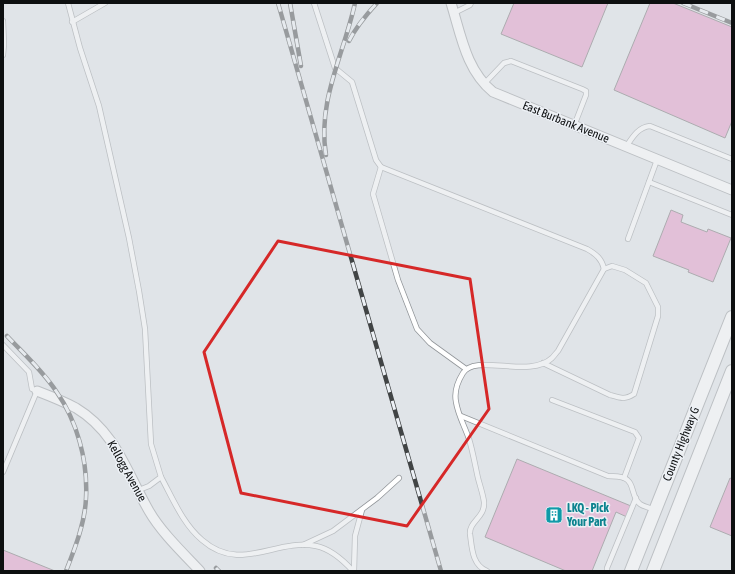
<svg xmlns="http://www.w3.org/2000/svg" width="735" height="574" font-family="'Asap Condensed',sans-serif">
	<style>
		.building { fill: #e495c6; stroke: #6d686b }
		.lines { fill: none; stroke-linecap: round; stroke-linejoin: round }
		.service-casing { stroke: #919599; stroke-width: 6 }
		.minor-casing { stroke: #919599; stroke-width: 11 }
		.secondary-casing { stroke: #919599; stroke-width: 14 }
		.service { stroke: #fff; stroke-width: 4.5 }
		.minor { stroke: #fff; stroke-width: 9 }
		.secondary { stroke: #fff; stroke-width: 12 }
		.rail-casing { stroke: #414445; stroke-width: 4.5 }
		.rail { stroke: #edf1f6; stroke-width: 3; stroke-dasharray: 9; stroke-linecap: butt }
		.marked { fill: none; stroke: #d62828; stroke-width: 3; stroke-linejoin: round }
		.labels { text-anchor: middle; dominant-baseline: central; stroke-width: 3; stroke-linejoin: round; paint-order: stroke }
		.street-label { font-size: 12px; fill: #0d0f10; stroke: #edf1f6 }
		.culture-label { font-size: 12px; font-weight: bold; fill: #0d838f; stroke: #edf1f6; text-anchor: start }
	</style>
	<rect width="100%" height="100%" fill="#e0e4e8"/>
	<g class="building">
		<polygon points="514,3 608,3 582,67 501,34"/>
		<polygon points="650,3 673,3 732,27 732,121 725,138 614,90"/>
		<polygon points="671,210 683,215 681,222 707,232 708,229 731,238 713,282 688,272 689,270 653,256"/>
		<polygon points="517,459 631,506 627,517 616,512 592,571 566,571 485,537"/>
		<polygon points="730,478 732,479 732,536 710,527"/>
		<polygon points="3,550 55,571 3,571"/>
	</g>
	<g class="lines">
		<g class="service-casing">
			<g id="service">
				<polyline points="68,3 80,48 99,106 129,238 139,291 145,329 151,444 161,477 149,486 139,490"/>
				<path d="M314 3 335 68 352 82 376 160 381 167 587 249C596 254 602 259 604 269"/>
				<polyline points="454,13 470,5 471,3"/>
				<polyline points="3,21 4,44 3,55"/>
				<polyline points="72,22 105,3"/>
				<polyline points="484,84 504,63 511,61 582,89 586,91 586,95 574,126"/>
				<path d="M626 147C632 138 638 127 650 126L732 159"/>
				<polyline points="381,167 373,194 398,280 417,329 430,343 466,369"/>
				<polyline points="649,182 732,215"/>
				<polyline points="628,239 657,160"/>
				<polyline points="3,345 29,372 32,389 37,391 3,472"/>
				<polyline points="552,400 635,432 639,438 624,478"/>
				<path d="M461 416 608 476C613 476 619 476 624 478 635 482 631 498 640 504 644 507 651 508 655 510"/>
				<path d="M161 477C173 499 183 524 202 540 241 574 275 538 316 546 331 549 343 560 353 571"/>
				<polyline points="303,545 333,531 377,498 399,478"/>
				<polyline points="354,571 355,536 362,510"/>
				<path d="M487 571C472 565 472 548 470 534 469 521 485 518 484 502 483 494 480 486 478 478 475 465 473 452 469 439 465 427 458 415 456 402 454 392 458 381 463 373 475 353 530 379 552 358 554 356 556 353 558 351L604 269 612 266 625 270 646 283 658 307V316L634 394C625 400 620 398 610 395L543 363"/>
				<polyline points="607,571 607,568 636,498"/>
			</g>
		</g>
		<g class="minor-casing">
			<g id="minor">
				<path d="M451 3C461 35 466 70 493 92L732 190"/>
				<path d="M37 391C50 396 63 401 76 408 116 432 127 473 149 511 161 532 183 553 200 571"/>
			</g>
		</g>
		<g class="secondary-casing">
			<g id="secondary">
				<polyline points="631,571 732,317"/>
				<polyline points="653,571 732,371"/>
			</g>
		</g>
		<use href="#service" class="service"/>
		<use href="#minor" class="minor"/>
		<use href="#secondary" class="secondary"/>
		<g class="rail-casing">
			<g id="rail">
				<polyline points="278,3 441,571"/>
				<polyline points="290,3 301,66"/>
				<polyline points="683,3 732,23"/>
				<path d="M349 41C356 27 366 15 377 3"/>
				<path d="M326 155C317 101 344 54 355 3"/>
				<path d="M7 336C23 353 42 370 56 391 77 421 88 460 86 498 85 523 75 548 66 571"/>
				<polyline points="216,568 219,571"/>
			</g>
		</g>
		<use href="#rail" class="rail"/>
	</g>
	<path d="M0 0H735V574H0ZM278 241 470 279 489 409 407 526 241 493 204 352Z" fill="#e0e4e8" fill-opacity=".55" fill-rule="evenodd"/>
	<path class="marked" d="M278 241 470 279 489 409 407 526 241 493 204 352Z"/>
	<defs>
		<g id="building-square" transform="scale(0.9)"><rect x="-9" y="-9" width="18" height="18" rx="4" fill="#0f9aa8" stroke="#edf1f6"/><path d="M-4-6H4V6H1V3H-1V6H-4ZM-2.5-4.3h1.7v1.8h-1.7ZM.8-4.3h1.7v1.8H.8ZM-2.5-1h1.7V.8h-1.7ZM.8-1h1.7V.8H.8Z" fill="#fff"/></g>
	</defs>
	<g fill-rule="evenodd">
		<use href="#building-square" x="554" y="515"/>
	</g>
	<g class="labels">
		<g class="street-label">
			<text transform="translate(566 122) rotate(22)">East Burbank Avenue</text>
			<text transform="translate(681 444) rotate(-68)">County Highway G</text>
			<text transform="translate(127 471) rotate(61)">Kellogg Avenue</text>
		</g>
		<g class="culture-label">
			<text x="567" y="508">LKQ - Pick<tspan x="567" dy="14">Your Part</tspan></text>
		</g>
	</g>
	<rect width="735" height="574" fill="none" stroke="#0d0f10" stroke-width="8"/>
</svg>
